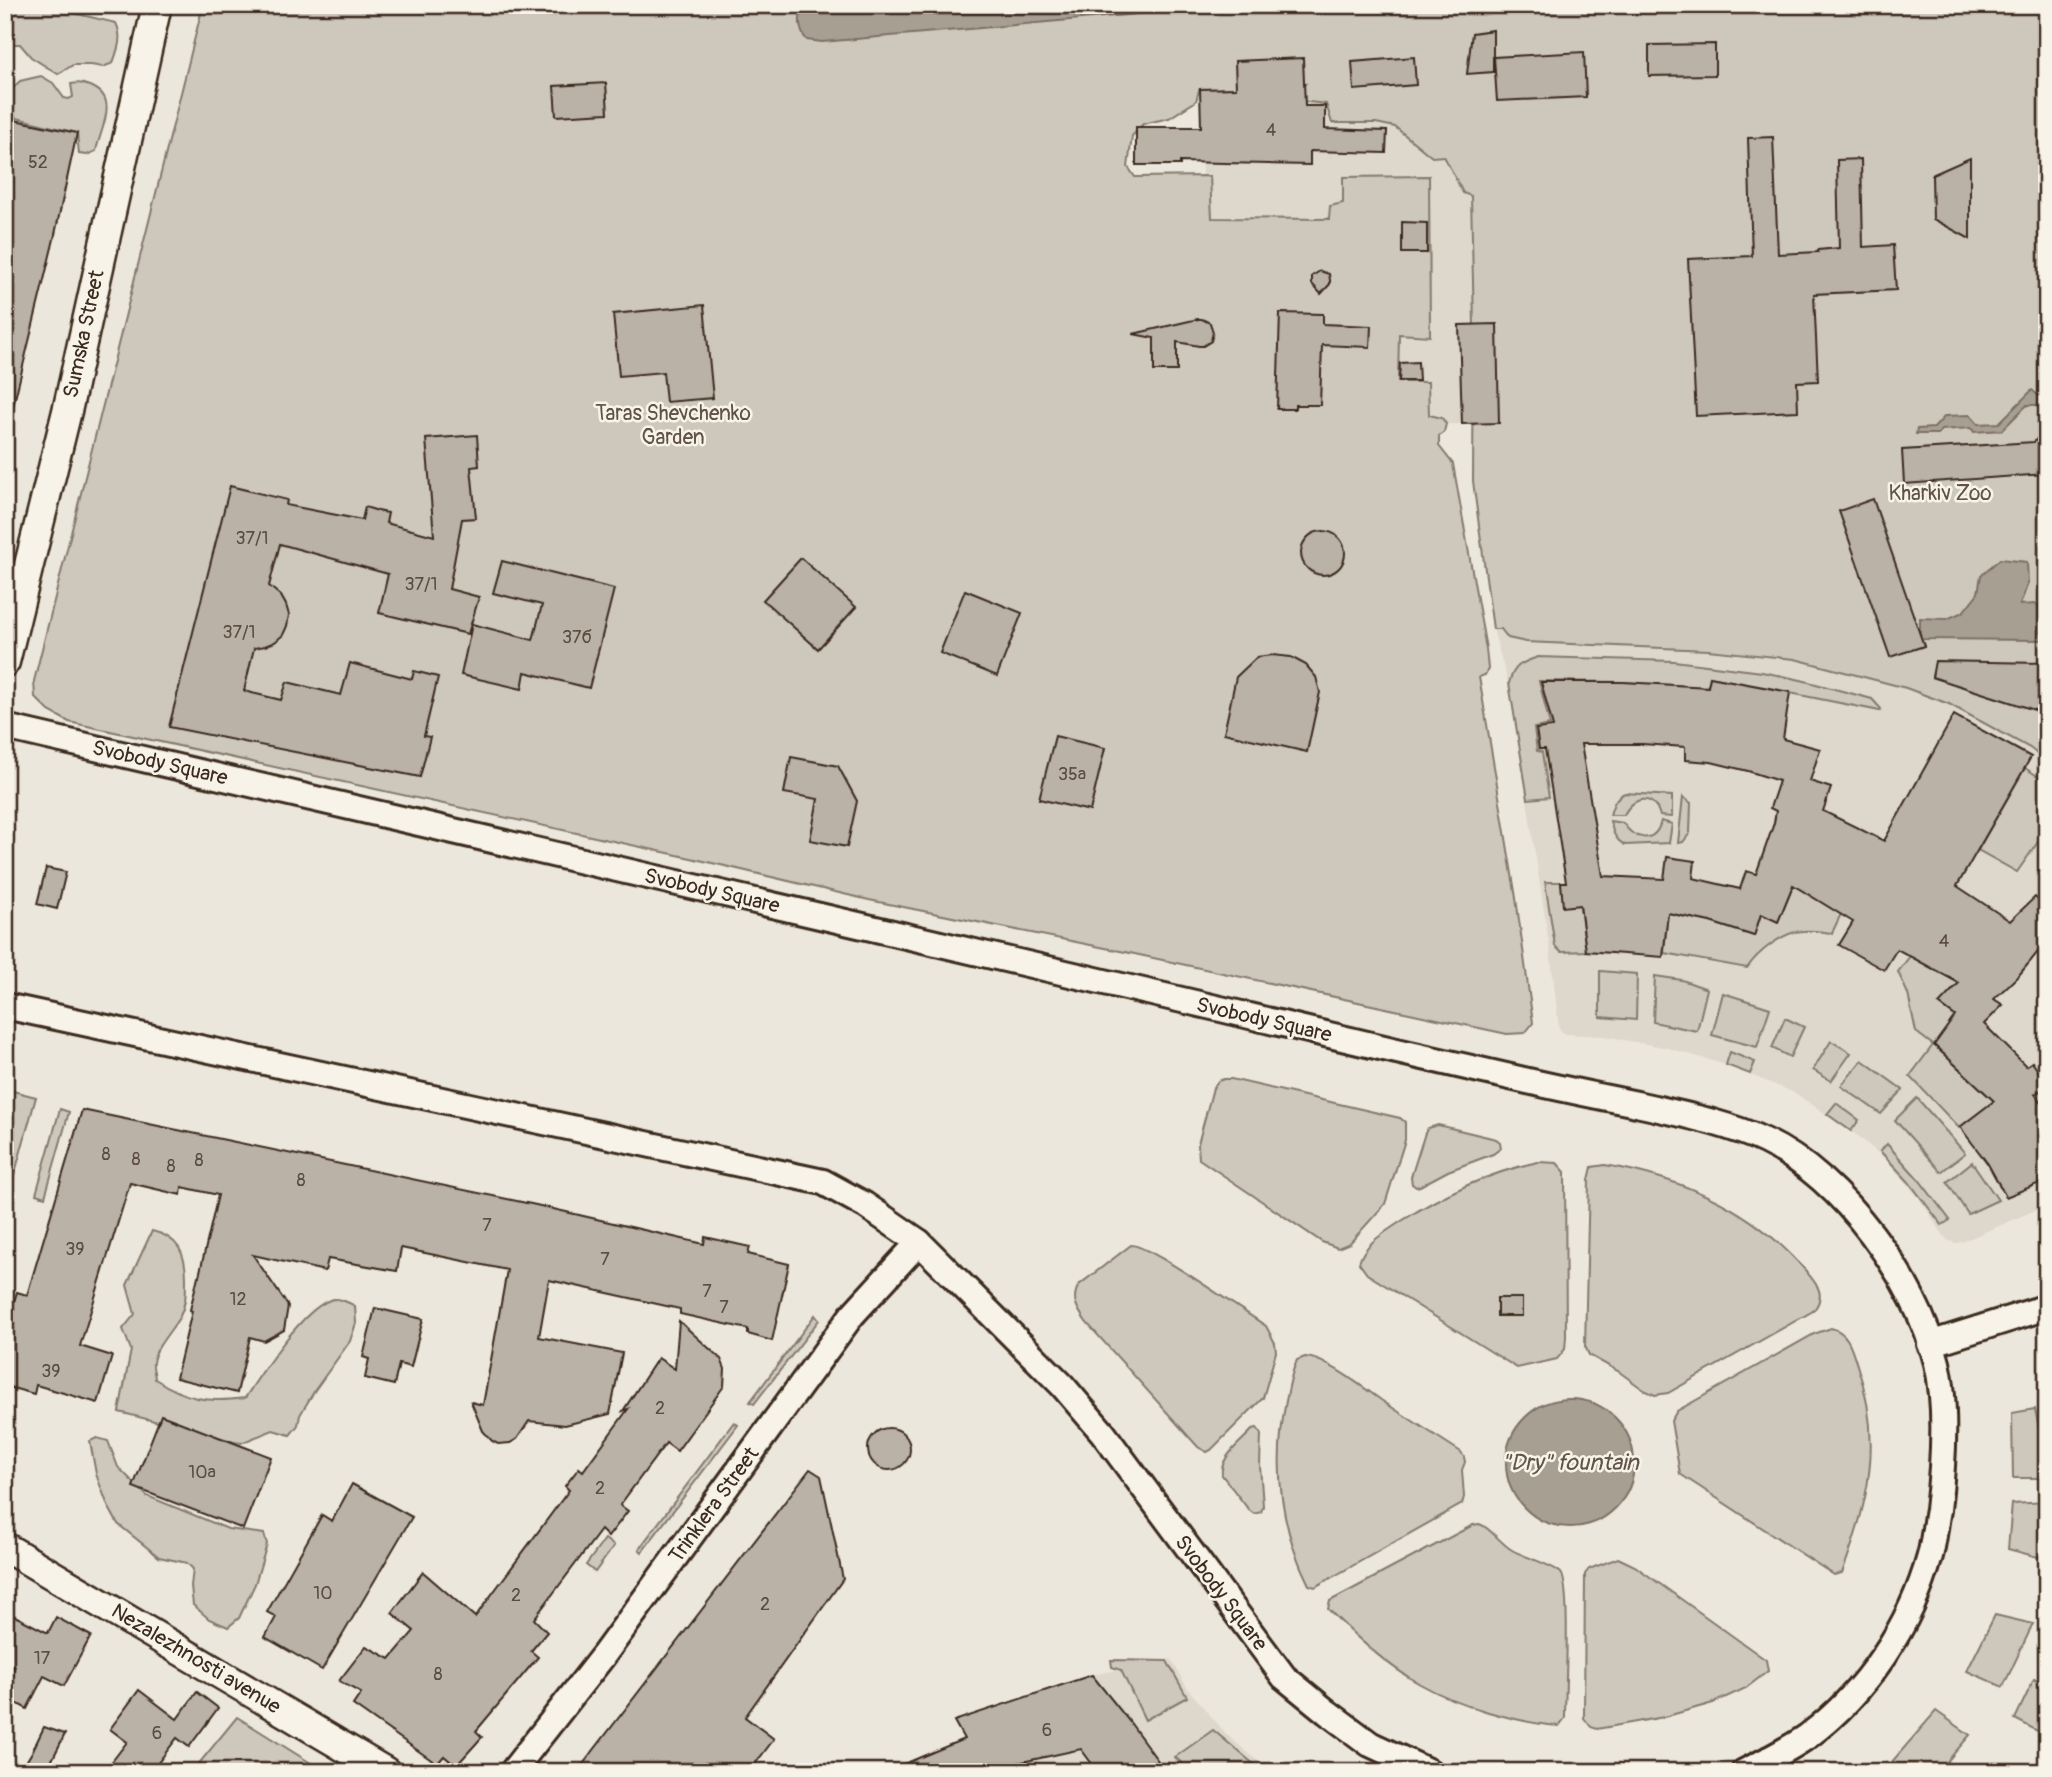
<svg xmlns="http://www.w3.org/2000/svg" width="2052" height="1777" font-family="Pangolin,sans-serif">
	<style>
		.built { fill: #ddd7cc }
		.green { fill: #cec8bc; stroke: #84796d; stroke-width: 2 }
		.water { fill: #a89f93; stroke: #7c7064; stroke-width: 2 }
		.building { fill: #bab2a7; stroke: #3b2a1e; stroke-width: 2; fill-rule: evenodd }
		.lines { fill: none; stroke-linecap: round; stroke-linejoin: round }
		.secondary-casing { stroke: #3b2a1e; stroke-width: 30 }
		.primary-casing { stroke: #3b2a1e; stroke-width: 33 }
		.secondary { stroke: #f7f3e8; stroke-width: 24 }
		.primary { stroke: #f7f3e8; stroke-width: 28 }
		.labels { text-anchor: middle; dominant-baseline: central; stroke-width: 5; stroke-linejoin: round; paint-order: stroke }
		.number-label { font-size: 18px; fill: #5b4c40 }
		.street-label { font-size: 21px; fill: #3b2a1e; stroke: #f7f3e8 }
		.park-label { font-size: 21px; fill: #605246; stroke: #f7f3e8 }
		.water-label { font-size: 23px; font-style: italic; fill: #615347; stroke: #f7f3e8 }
	</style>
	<rect width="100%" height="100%" fill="#ece7dc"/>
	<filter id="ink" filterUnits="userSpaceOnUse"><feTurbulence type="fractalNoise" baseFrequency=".0143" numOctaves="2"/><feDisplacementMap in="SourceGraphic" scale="14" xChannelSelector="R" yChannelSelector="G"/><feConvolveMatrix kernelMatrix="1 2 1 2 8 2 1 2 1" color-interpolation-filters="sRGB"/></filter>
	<g filter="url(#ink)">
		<g class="built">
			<polygon points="1467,84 1474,325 1462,424 1195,429 1212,245 1210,177 1202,176 1200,89"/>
			<polygon points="1493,629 1664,637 1812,650 2047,721 2047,1205 1964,1241 1957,1243 1949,1241 1944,1236 1919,1198 1886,1160 1858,1136 1795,1093 1726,1065 1668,1048 1603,1036 1565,1034 1562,1032 1559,1028 1550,950 1510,690"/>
			<polygon points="1171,1659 1188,1689 1227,1735 1271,1772 883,1772 963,1739 954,1721 1092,1675"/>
		</g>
		<g class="green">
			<path d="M5 5H52L69 12 116 23C123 37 118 49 113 63L103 67 91 65H73L58 74 31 57 20 44H5Z"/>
			<polygon points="203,5 2047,5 2047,762 2030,748 1949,704 1906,688 1795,659 1708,650 1526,642 1508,638 1501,629 1493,629 1473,481 1474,325 1471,196 1463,193 1444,156 1432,157 1395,127 1376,123 1332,123 1326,104 1300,101 1302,87 1305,84 1199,90 1196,101 1169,118 1143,124 1132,136 1128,167 1135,177 1210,176 1212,218 1329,219 1330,206 1343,203 1343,177 1429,176 1430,336 1399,334 1398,382 1428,382 1429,415 1442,418 1446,424 1444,432 1439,436 1439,446 1453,464 1486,649 1488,669 1485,675 1479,677 1516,898 1533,1023 1525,1033 1507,1034 1130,953 869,900 691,858 69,722 49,711 35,697 34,681"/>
			<path d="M41 76 53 83 64 98 69 99 73 97 71 84C80 82 84 84 92 87 120 98 100 130 96 151L87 155 79 154 77 133 5 115V91L12 89 20 81Z"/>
			<path d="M1538 657 1674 661 1762 672 1801 680 1872 699 1881 709 1880 711 1710 677 1708 686 1704 687 1623 682 1539 681 1550 725 1534 728 1537 751 1542 752 1549 797 1528 799 1509 683C1514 665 1521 663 1538 657Z"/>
			<polygon points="2025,768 2047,782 2047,829 2017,872 1978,850"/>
			<path d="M1625 793 1672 796V817L1660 816C1654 793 1633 796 1624 815H1610C1613 805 1615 797 1625 793Z"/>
			<polygon points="1683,797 1691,803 1690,833 1683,842 1678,843"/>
			<path d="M1610 821 1623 823C1634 840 1655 845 1661 821L1672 824 1669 843 1625 845C1615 840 1613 832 1610 821Z"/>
			<polygon points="1545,882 1561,882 1564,906 1580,905 1586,951 1561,952 1555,946"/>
			<path d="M1793 885 1841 914 1832 933C1823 932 1813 930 1803 931 1784 931 1758 952 1747 968L1664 953 1668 913 1710 922 1754 936 1761 914 1778 922Z"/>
			<polygon points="1910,956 1959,983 1939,1004 1955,1016 1934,1045 1994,1101 1959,1128 1910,1076 1933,1045 1916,1032 1908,994 1898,972"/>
			<polygon points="1600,971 1637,974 1636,1020 1600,1017"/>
			<polygon points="1655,976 1682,980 1707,989 1697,1031 1653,1022"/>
			<polygon points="1723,993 1770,1008 1757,1047 1712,1035"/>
			<polygon points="1785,1018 1804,1027 1790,1057 1772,1048"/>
			<polygon points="1831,1041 1851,1053 1831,1081 1813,1070"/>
			<polygon points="1730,1052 1755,1062 1750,1074 1726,1065"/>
			<polygon points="1862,1060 1903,1090 1881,1114 1841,1086"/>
			<polygon points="1224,1079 1231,1079 1400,1118 1405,1122 1405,1140 1385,1204 1350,1243 1338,1248 1322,1242 1199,1159 1198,1144 1213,1088 1218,1081"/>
			<polygon points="5,1089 36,1097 11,1187 5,1169"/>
			<polygon points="1917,1098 1965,1153 1941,1172 1895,1120"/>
			<polygon points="1836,1103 1859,1120 1851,1131 1827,1114"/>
			<polygon points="60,1109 69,1112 45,1197 36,1194"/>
			<polygon points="1438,1125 1496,1139 1500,1142 1501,1148 1493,1154 1448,1171 1420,1186 1416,1187 1412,1184 1411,1177 1425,1133 1428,1128"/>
			<polygon points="1887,1144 1920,1181 1950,1220 1942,1225 1908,1181 1880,1151"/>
			<path d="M1538 1162 1557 1163 1565 1172 1566 1337 1565 1349 1557 1359 1517 1368 1367 1274 1359 1263C1364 1244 1384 1233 1400 1222 1443 1194 1487 1173 1538 1162Z"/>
			<polygon points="1972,1162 1998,1200 1968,1214 1947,1182"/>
			<path d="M1605 1165C1682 1178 1754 1210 1805 1270 1817 1284 1827 1295 1813 1311L1668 1393 1655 1395 1644 1390 1618 1371 1589 1355 1585 1346 1589 1180 1592 1167Z"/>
			<path d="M152 1231C178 1237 186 1253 186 1279 186 1292 186 1304 180 1316 173 1329 154 1348 153 1363 152 1367 155 1374 155 1379 187 1400 208 1403 245 1398 262 1372 302 1310 330 1300 339 1297 347 1302 355 1306L356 1323 350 1341 315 1390 300 1415 298 1425 290 1435 273 1430 241 1443 119 1412 131 1350 123 1329 135 1314 127 1285Z"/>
			<path d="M1131 1245C1150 1245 1244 1312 1266 1326L1275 1343 1276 1352 1263 1398 1211 1450 1207 1452 1198 1447 1086 1322C1078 1310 1070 1299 1079 1285Z"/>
			<polygon points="815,1315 819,1320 754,1404 750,1402"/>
			<path d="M1831 1328C1849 1332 1852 1350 1857 1365 1883 1440 1869 1502 1842 1573L1834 1575 1680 1474 1671 1421 1677 1411 1814 1334Z"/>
			<path d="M1305 1357C1326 1358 1365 1389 1384 1402 1409 1419 1435 1435 1461 1452L1464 1457 1465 1462 1462 1470 1464 1497 1462 1504 1315 1587 1309 1585C1280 1527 1273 1464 1286 1401 1289 1387 1291 1373 1297 1360Z"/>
			<polygon points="2035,1409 2047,1468 2047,1478 2013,1478 2012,1413"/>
			<polygon points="734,1422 738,1425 642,1552 639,1549"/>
			<path d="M1257 1428 1261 1433 1260 1466 1263 1506 1261 1512 1254 1514 1249 1510 1222 1475C1219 1457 1242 1442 1253 1429Z"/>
			<polygon points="97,1438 108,1441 118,1467 147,1496 228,1529 264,1534 267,1544 255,1584 239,1618 228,1627 209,1619 193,1605 191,1586 193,1569 187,1563 159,1557 118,1524 108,1506 96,1474 90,1441"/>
			<polygon points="2047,1502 2045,1559 2008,1549 2012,1504"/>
			<path d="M1479 1524C1489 1526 1500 1543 1512 1550 1522 1556 1555 1566 1561 1573 1571 1586 1565 1694 1565 1718L1559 1726C1515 1722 1459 1706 1420 1684 1386 1665 1356 1637 1328 1609L1330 1601 1473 1525Z"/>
			<polygon points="605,1539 614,1546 595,1572 586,1565"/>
			<polygon points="1618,1558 1635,1566 1766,1660 1768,1671 1746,1688 1713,1703 1664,1717 1597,1729 1591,1727 1584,1718 1585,1574 1589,1569"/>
			<polygon points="1995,1615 2033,1624 2003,1687 1967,1671"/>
			<polygon points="1111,1660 1167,1661 1187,1697 1145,1720 1121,1670 1112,1667"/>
			<polygon points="2034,1679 2047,1683 2047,1736 2015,1719"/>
			<polygon points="1936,1711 1970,1735 1938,1772 1897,1772 1890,1764"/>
			<polygon points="237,1717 325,1772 192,1772"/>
			<polygon points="1213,1730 1262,1771 1261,1772 1191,1772 1175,1757"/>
		</g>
		<g class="water">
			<path d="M805 5H1239L822 42 807 40C799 32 797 15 805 5Z"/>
			<polygon points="2032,390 2047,403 2044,411 2037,405 2027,405 2002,430 1974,432 1971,428 1941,430 1938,434 1916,434 1917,429 1934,428 1945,416 1970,415 1978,424 1999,423"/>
			<polygon points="2000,559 2027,562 2028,583 2020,605 2035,604 2047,614 2047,640 1920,639 1920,618 1947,619 1963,612 1978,593 1981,575"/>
			<circle cx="1570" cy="1463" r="64"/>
		</g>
		<g class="building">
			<polygon points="1493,30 1493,72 1467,74 1472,33"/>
			<polygon points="1715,44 1715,75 1649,76 1649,45"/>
			<polygon points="1584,52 1586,97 1497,101 1494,57"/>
			<polygon points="1414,57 1416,85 1354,90 1352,62"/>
			<polygon points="1303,58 1305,106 1325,106 1325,129 1387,131 1386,153 1310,151 1310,165 1180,162 1180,165 1136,165 1136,127 1201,127 1200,89 1236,88 1235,61"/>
			<polygon points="606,83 608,113 556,116 554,86"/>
			<polygon points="5,118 77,133 54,239 12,411 5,410"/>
			<polygon points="1773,137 1778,254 1818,252 1818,250 1839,248 1837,160 1861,159 1863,247 1893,245 1896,290 1814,294 1818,381 1797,382 1798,411 1696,416 1688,259 1752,256 1748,138"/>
			<polygon points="1970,158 1970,239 1933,219 1932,175"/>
			<polygon points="1402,222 1427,223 1427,253 1402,253"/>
			<polygon points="1320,271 1329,274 1330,280 1330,284 1321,294 1312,284 1312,276"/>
			<polygon points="704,305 713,398 666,402 663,372 619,376 613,314"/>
			<polygon points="1280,313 1323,314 1323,324 1371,326 1370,347 1322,345 1320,405 1295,405 1295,409 1277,409"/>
			<polygon points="1198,319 1202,319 1210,323 1213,332 1211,341 1203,346 1199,346 1177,342 1177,371 1154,371 1154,338 1133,334"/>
			<polygon points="1497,324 1499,423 1462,424 1459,325"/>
			<polygon points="1418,362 1419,381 1399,381 1400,363"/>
			<polygon points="2047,428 2047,474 1904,484 1902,450 2034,442"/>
			<polygon points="477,435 479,466 471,467 476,518 462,519 449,589 479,597 468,634 379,613 388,574 280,544 269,586 281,596 286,605 289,615 287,626 283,635 275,642 265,646 254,648 244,691 281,700 287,682 341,695 350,663 412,679 414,671 438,677 424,736 430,737 420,777 169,727 230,486 287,500 286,505 362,520 365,507 378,511 388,513 386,523 434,536 426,439"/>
			<polygon points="1873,499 1924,646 1890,657 1839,511"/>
			<circle cx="1323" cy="553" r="22"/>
			<polygon points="801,558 856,607 818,649 763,600"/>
			<polygon points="502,561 614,589 589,688 525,672 522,689 461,675 472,624 533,640 542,605 493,593"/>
			<polygon points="965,590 1022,613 997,676 940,653"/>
			<polygon points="1272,655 1291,657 1306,665 1316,677 1320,692 1307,752 1224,733 1236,677 1257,657"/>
			<polygon points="1935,661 2047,663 2047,714 1932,677"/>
			<path d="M1710 677 1790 692 1783 739 1820 749 1810 781 1831 788 1823 811 1884 841 1954 715 2031 757 1957 886 2010 921 2035 897 2047 908V941L2019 975 1994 999 2003 1005 1984 1024 2026 1066 2032 1062 2047 1084V1087L2035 1094 2047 1111V1180L2006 1197 1988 1164 1960 1127 1994 1101 1934 1045 1955 1016 1939 1004 1959 983 1897 949 1884 970 1839 945 1853 922 1793 885 1778 922 1761 914 1754 936 1710 922 1668 913 1663 957 1586 951 1580 905 1563 907 1561 882H1566L1545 749H1539L1536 729 1553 727 1541 682H1623L1708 687ZM1581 744H1642L1685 747V760L1711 762 1748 771 1779 781 1770 808 1776 811 1774 823 1756 874 1746 871 1740 889 1693 878 1695 861 1667 857 1664 879 1603 876Z"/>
			<polygon points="1055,736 1105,748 1090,811 1039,799"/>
			<polygon points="791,757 838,766 857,801 847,847 810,840 818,799 784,793"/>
			<polygon points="46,868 66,872 57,909 37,904"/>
			<polygon points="82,1110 536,1205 704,1244 705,1237 750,1247 748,1254 789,1264 772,1341 748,1334 748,1329 680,1314 680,1309 549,1280 539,1337 622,1353 610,1414 565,1425 529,1421 517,1439 510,1443 498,1444 492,1441 483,1431 471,1402 483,1405 507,1270 401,1248 397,1271 328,1259 325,1271 253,1255 288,1306 284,1330 264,1341 250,1337 237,1393 176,1378 192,1311 190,1310 198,1276 199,1276 218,1195 182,1187 181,1195 130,1183 80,1346 112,1356 98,1403 36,1385 34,1394 5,1386 5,1330 17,1292 27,1295"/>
			<rect x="1497" y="1298" width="25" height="18"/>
			<polygon points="375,1308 423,1319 411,1367 399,1364 394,1385 365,1378 369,1359 363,1357"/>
			<polygon points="679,1321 721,1359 725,1369 724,1386 677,1451 666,1443 620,1505 628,1511 608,1537 601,1530 534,1619 547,1632 531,1651 538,1657 476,1731 482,1737 456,1766 444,1756 437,1764 353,1705 361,1693 339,1681 366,1646 390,1659 414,1631 392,1613 423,1572 475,1617 569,1490 565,1486 579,1468 583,1471 628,1409 623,1411 658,1358 675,1369"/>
			<polygon points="161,1415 271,1457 243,1529 133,1487"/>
			<circle cx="889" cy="1449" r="21"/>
			<polygon points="810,1469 821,1476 843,1579 745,1717 774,1739 749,1772 577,1772"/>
			<polygon points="352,1484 412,1517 322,1670 265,1637 276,1617 267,1612 322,1515 332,1521"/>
			<polygon points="5,1611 48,1633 56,1617 91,1636 64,1686 44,1676 27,1709 5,1697 5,1683 15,1666 5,1661"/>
			<polygon points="1092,1675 1129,1721 1166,1772 1098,1772 1081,1749 1013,1764 1017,1772 885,1772 964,1739 954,1721"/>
			<polygon points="139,1690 177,1719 197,1692 218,1708 189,1747 177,1738 151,1772 104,1772 127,1742 110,1729"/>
			<polygon points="44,1727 65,1734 46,1772 20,1772 32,1752"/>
		</g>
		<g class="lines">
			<g class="secondary-casing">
				<g id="secondary">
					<path d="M5 727 1225 1010C1323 1034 1421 1057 1519 1079 1558 1088 1597 1096 1637 1104 1680 1114 1724 1122 1765 1141 1843 1178 1916 1280 1937 1363 1947 1405 1943 1467 1938 1510 1935 1525 1934 1541 1930 1556 1911 1625 1866 1693 1808 1736 1788 1750 1766 1761 1744 1772"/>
					<polyline points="5,1006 823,1182 865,1205 919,1242 1062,1385 1103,1433 1284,1677 1327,1712 1370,1744 1430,1772"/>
					<polyline points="1930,1344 2047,1307"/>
					<polyline points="512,1772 603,1656 852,1315 919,1242"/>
				</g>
			</g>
			<g class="primary-casing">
				<g id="primary">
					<polyline points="5,662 68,407 157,5"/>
					<polyline points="5,1547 386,1772"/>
				</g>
			</g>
			<use href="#secondary" class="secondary"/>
			<use href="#primary" class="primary"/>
		</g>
	</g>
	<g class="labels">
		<g class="number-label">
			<text x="1271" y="130">4</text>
			<text x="38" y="162">52</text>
			<text x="252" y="538">37/1</text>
			<text x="421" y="584">37/1</text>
			<text x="239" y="632">37/1</text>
			<text x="577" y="637">37б</text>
			<text x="1072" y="774">35а</text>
			<text x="1944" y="941">4</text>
			<text x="106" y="1154">8</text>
			<text x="136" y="1159">8</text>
			<text x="199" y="1160">8</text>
			<text x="171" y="1166">8</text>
			<text x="301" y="1180">8</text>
			<text x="487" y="1225">7</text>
			<text x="75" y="1249">39</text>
			<text x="605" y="1259">7</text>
			<text x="707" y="1291">7</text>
			<text x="238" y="1299">12</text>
			<text x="724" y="1307">7</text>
			<text x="51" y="1371">39</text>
			<text x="660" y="1408">2</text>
			<text x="202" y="1472">10а</text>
			<text x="600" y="1488">2</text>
			<text x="323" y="1593">10</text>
			<text x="516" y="1595">2</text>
			<text x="765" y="1604">2</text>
			<text x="42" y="1658">17</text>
			<text x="438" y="1674">8</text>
			<text x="1047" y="1730">6</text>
			<text x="157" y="1733">6</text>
		</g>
		<g class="street-label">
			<text transform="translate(84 334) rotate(-78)">Sumska Street</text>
			<text transform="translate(160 763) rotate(13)">Svobody Square</text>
			<text transform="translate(712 891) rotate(13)">Svobody Square</text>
			<text transform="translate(1264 1020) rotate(13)">Svobody Square</text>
			<text transform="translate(714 1505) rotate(-54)">Trinklera Street</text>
			<text transform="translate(1221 1593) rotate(53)">Svobody Square</text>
			<text transform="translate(196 1659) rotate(31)">Nezalezhnosti avenue</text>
		</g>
		<g class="park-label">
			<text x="673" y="413">Taras Shevchenko<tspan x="673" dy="24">Garden</tspan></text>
			<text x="1940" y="493">Kharkiv Zoo</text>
		</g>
		<g class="water-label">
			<text x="1570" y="1462">"Dry" fountain</text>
		</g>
	</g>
	<rect width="2052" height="1777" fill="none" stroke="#f7f3e8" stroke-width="28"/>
	<rect x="14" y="14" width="2024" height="1749" fill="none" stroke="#3b2a1e" stroke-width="2.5" filter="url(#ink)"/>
</svg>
